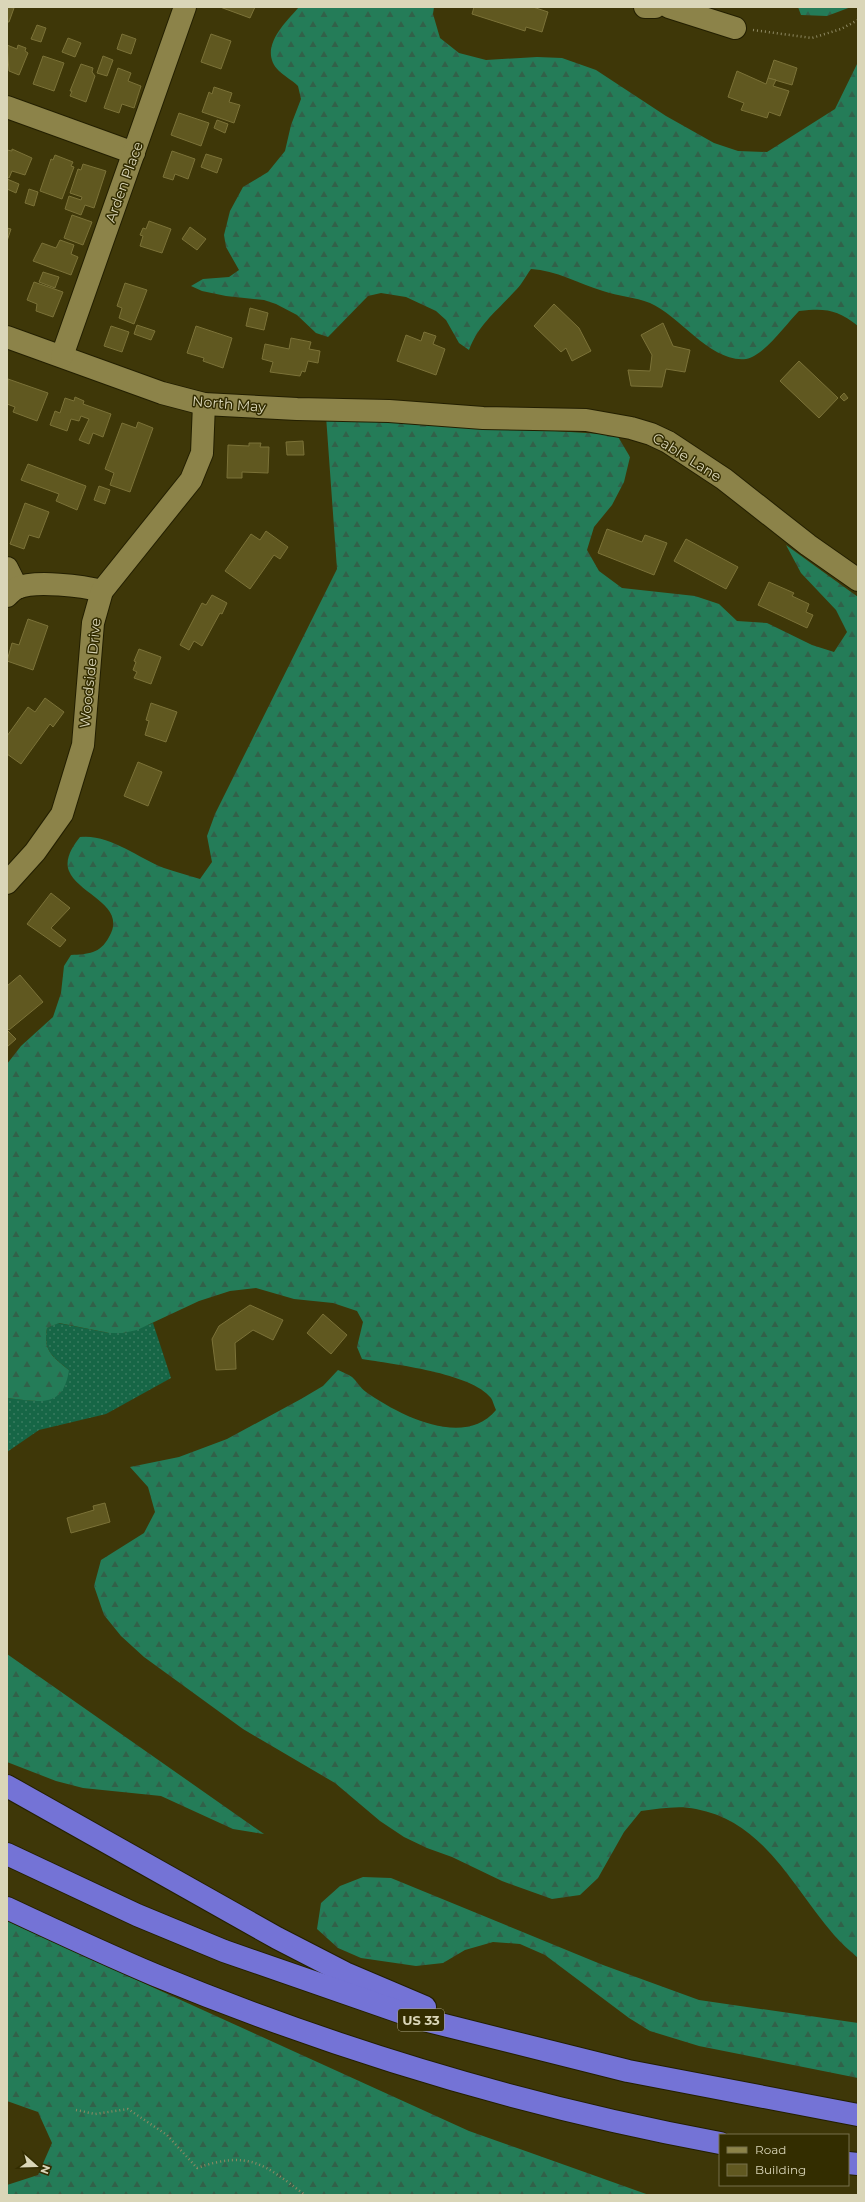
<svg xmlns="http://www.w3.org/2000/svg" width="865" height="2202" font-family="Montserrat,sans-serif">
	<style>
		.grass { fill: url(#grass-dots) }
		.forest { fill: url(#forest-firs) }
		.building { fill: #605820; stroke: #7b7238 }
		.lines { fill: none; stroke-linecap: round; stroke-linejoin: round }
		.minor-casing { stroke: #231f01; stroke-width: 24 }
		.highway-casing { stroke: #231f01; stroke-width: 24 }
		.path { stroke: #8e8963; stroke-width: 2.5; stroke-dasharray: 1 3; stroke-linecap: butt }
		.minor { stroke: #8c8349; stroke-width: 22 }
		.highway { stroke: #7473d6; stroke-width: 22 }
		.labels { text-anchor: middle; dominant-baseline: central; stroke-width: 3; stroke-linejoin: round; paint-order: stroke }
		.shield { fill: #332d00; stroke: #a8a381; stroke-width: 1 }
		.shield-label { font-size: 13px; font-weight: bold; fill: #dad6b8 }
		.street-label { font-size: 14px; fill: #dad6b8; stroke: #332d00 }
	</style>
	<defs>
		<pattern id="grass-dots" width="8" height="8" patternUnits="userSpaceOnUse"><rect width="8" height="8" fill="#166646"/><path d="M2 2h.1M6 6h.1" fill="none" stroke="#377b5f" stroke-width="1.8" stroke-linecap="round"/></pattern>
		<pattern id="forest-firs" width="22" height="20" patternUnits="userSpaceOnUse"><rect width="22" height="20" fill="#247c58"/><path d="M5 1l3.5 6h-7zM16 11l3.5 6h-7z" fill="#316149"/></pattern>
	</defs>
	<rect width="100%" height="100%" fill="#3e3708"/>
	<path class="grass" d="M58 1323 109 1333H123L153 1323 171 1378 106 1414 39 1430 7 1452V1398L35 1401 69 1370C52 1356 43 1351 47 1328Z"/>
	<g class="forest">
		<path d="M299 7H434L433 14 440 38 459 53 486 60 537 57 562 58 596 70 666 116 714 143 738 151 767 152 835 109 858 62V326C837 309 825 308 799 311 786 324 764 356 746 359 711 363 680 316 650 303 635 297 618 296 603 291 579 284 556 270 531 269 525 277 521 286 514 292 496 312 479 324 469 350L459 343 446 320 436 311 406 297 381 293 368 296 328 337 316 333 297 315 276 304 264 300 226 296 202 291 191 286 203 279 229 277 239 270 226 247 224 235 230 211 243 187 268 172 285 151 291 125 301 99 298 86C292 80 284 76 279 71 257 49 285 23 299 7Z"/>
		<polygon points="798,7 851,7 827,16 801,15"/>
		<path d="M326 416 617 435 630 457 624 482 612 505 594 527 587 550 599 571 622 588 695 596 719 604 737 621 767 623 812 645 834 652 847 632 836 610 801 573 786 545 858 597V1958C850 1951 841 1943 834 1935 792 1887 765 1822 696 1809 678 1805 659 1809 641 1811L624 1832 598 1878 580 1895 552 1899 502 1881 452 1857 427 1848 404 1837 380 1821 335 1783 243 1729 144 1657 121 1636 104 1615 94 1586 101 1560 144 1533 155 1512 148 1487 130 1467 179 1457 227 1439 301 1399 323 1386 338 1370C342 1372 348 1374 352 1377 357 1381 360 1388 366 1392 399 1415 464 1449 496 1410 494 1406 493 1401 491 1398 472 1373 392 1364 362 1359L357 1347 363 1322 357 1311 333 1303 294 1299 256 1288 230 1291 199 1301 137 1330 123 1333H109L59 1323 47 1328C43 1351 52 1356 69 1370 63 1410 39 1401 7 1398V1064L21 1046 53 1017 61 993 64 966 71 955C88 954 100 954 109 937 128 905 79 895 69 871 64 859 73 846 80 837 110 834 136 857 164 868 175 872 188 875 200 879L212 862 207 836 215 814 337 569Z"/>
		<polygon points="7,1654 264,1834 233,1829 161,1796 83,1788 56,1781 7,1762"/>
		<polygon points="363,1877 391,1878 603,1965 699,2000 858,2023 858,2078 699,2046 650,2031 629,2018 545,1955 520,1944 493,1942 465,1950 443,1963 416,1966 361,1958 338,1948 317,1929 321,1903 340,1886"/>
		<polygon points="7,1921 469,2131 649,2195 7,2195 7,2185 38,2175 52,2143 38,2112 7,2101"/>
	</g>
	<g class="building">
		<polygon points="7,7 14,8 9,22 7,22"/>
		<polygon points="220,7 255,7 250,18"/>
		<polygon points="474,7 533,7 548,12 542,32 526,27 525,31 472,14"/>
		<polygon points="37,25 46,28 41,42 31,39"/>
		<polygon points="122,34 136,39 131,54 117,49"/>
		<polygon points="211,34 231,41 221,69 201,62"/>
		<polygon points="68,38 81,43 75,57 62,52"/>
		<polygon points="7,45 17,49 18,45 26,48 25,51 28,53 19,75 9,71"/>
		<polygon points="43,56 64,63 54,91 33,84"/>
		<polygon points="103,56 113,60 107,76 97,73"/>
		<polygon points="774,60 797,68 792,85 768,78"/>
		<polygon points="81,64 93,68 92,72 95,76 86,102 70,96 72,91 70,91"/>
		<polygon points="118,68 131,73 128,81 141,86 134,108 122,104 119,113 104,108"/>
		<polygon points="737,71 766,84 768,78 776,80 773,86 789,91 780,116 769,112 767,118 741,110 744,103 728,97"/>
		<polygon points="214,87 232,93 229,102 240,105 234,123 202,112 209,92 212,94"/>
		<polygon points="179,113 209,123 201,146 171,135"/>
		<polygon points="217,120 228,124 225,133 214,128"/>
		<polygon points="12,149 32,158 25,175 12,171 9,178 7,177 7,150 12,151"/>
		<polygon points="172,151 195,159 188,179 175,174 173,180 163,177"/>
		<polygon points="206,154 222,159 217,173 201,167"/>
		<polygon points="55,155 73,162 71,166 74,167 62,199 40,191 51,159 53,160"/>
		<polygon points="83,164 106,171 94,208 85,205 81,215 65,209 69,196 81,200 82,197 70,193 78,169 81,170"/>
		<polygon points="7,179 19,184 16,193 7,189"/>
		<polygon points="29,189 38,192 34,206 25,203"/>
		<polygon points="72,215 92,222 83,245 64,238"/>
		<polygon points="149,221 171,229 162,253 140,246 143,236 140,235 143,228 146,229"/>
		<polygon points="190,227 206,239 197,250 182,239"/>
		<polygon points="7,228 11,229 7,241"/>
		<polygon points="60,240 74,245 71,254 78,257 71,275 33,261 42,243 56,248"/>
		<polygon points="43,272 59,277 55,288 39,282"/>
		<polygon points="34,282 63,292 53,317 36,311 37,304 27,300"/>
		<polygon points="125,283 147,290 134,324 119,318 122,308 117,306"/>
		<polygon points="554,304 579,328 591,351 572,361 566,348 561,352 534,326"/>
		<polygon points="250,308 268,313 264,330 246,326"/>
		<polygon points="663,323 673,346 690,350 685,372 666,369 662,387 631,386 628,370 650,371 652,355 641,335"/>
		<polygon points="137,325 155,331 151,340 134,334"/>
		<polygon points="111,326 129,332 122,352 104,346"/>
		<polygon points="196,326 232,338 223,368 203,361 204,358 187,353"/>
		<polygon points="424,332 436,336 433,344 445,349 436,375 397,361 406,335 421,341"/>
		<polygon points="291,338 311,342 309,349 320,351 318,363 308,361 305,372 302,371 300,376 270,372 273,362 262,359 265,344 289,349"/>
		<polygon points="799,361 838,398 819,418 780,381"/>
		<polygon points="8,379 48,393 37,421 13,412 15,407 7,404"/>
		<polygon points="844,393 848,398 844,401 840,397"/>
		<polygon points="75,397 84,401 83,404 111,414 103,437 93,433 89,444 79,440 89,419 81,416 79,421 71,419 67,431 50,425 55,411 60,413 65,398 74,401"/>
		<polygon points="138,422 153,428 130,492 110,485 114,473 105,469 122,423 136,428"/>
		<polygon points="303,441 304,455 287,455 286,442"/>
		<polygon points="249,443 261,443 260,447 269,447 268,473 242,472 242,478 227,478 228,445 249,446"/>
		<polygon points="28,464 86,486 77,510 56,501 59,494 21,480"/>
		<polygon points="99,486 110,490 105,504 94,500"/>
		<polygon points="25,503 49,512 39,538 29,535 24,549 10,544"/>
		<polygon points="607,529 642,542 645,535 667,543 654,575 598,553"/>
		<polygon points="266,531 288,547 280,559 274,555 250,589 225,571 251,534 260,540"/>
		<polygon points="686,539 738,567 726,589 674,561"/>
		<polygon points="769,582 794,593 792,596 809,604 806,612 813,615 807,628 758,605"/>
		<polygon points="212,595 227,603 222,614 220,613 202,646 194,641 189,650 180,645 202,603 206,605"/>
		<polygon points="28,619 48,626 33,670 7,661 12,643 19,645"/>
		<polygon points="139,649 161,657 151,684 134,678 137,672 133,670 136,662 134,661"/>
		<polygon points="45,698 64,712 53,727 50,724 21,764 7,754 7,736 28,707 35,712"/>
		<polygon points="151,703 177,712 166,742 145,735 149,721 146,720"/>
		<polygon points="138,762 162,772 148,806 124,796"/>
		<polygon points="51,893 70,908 51,928 66,940 60,947 27,924"/>
		<polygon points="20,975 43,1002 9,1030 7,1028 7,986"/>
		<polygon points="8,1031 16,1039 7,1047 7,1032"/>
		<polygon points="250,1305 283,1320 273,1340 253,1330 235,1343 236,1369 216,1370 212,1339 219,1326"/>
		<polygon points="323,1314 347,1335 331,1354 307,1333"/>
		<polygon points="105,1503 110,1522 71,1533 67,1518 94,1510 93,1506"/>
	</g>
	<g class="lines">
		<g class="minor-casing">
			<g id="minor">
				<polyline points="645,7 655,7"/>
				<polyline points="669,7 735,28"/>
				<polyline points="7,107 134,153"/>
				<polyline points="7,337 162,393 204,404 297,409 389,411 483,418 586,420 631,428 651,434 668,442 724,479 808,545 858,580"/>
				<polyline points="62,356 185,7"/>
				<polyline points="7,568 17,588"/>
				<path d="M7 596C10 593 14 589 17 588 35 580 83 586 102 591"/>
				<polyline points="7,883 35,852 62,814 83,745 93,623 102,591 191,480 202,453 204,404"/>
			</g>
		</g>
		<g class="highway-casing">
			<g id="highway">
				<polyline points="7,1786 277,1938 345,1973 425,2007"/>
				<polyline points="7,1854 137,1915 224,1951 420,2019 628,2071 858,2115"/>
				<path d="M7 1908C56 1931 105 1954 155 1975 337 2050 527 2107 720 2143"/>
				<polyline points="848,2163 858,2164"/>
			</g>
		</g>
		<g class="path">
			<polyline points="753,30 812,38 841,29 858,20"/>
			<path d="M76 2110 95 2114 128 2109 167 2135 197 2168C249 2150 264 2164 305 2195"/>
		</g>
		<use href="#minor" class="minor"/>
		<use href="#highway" class="highway"/>
	</g>
	<g class="labels">
		<rect class="shield" x="398" y="2009" width="46" height="22" rx="3"/>
		<g class="shield-label">
			<text x="421" y="2020">US 33</text>
		</g>
		<g class="street-label">
			<text transform="translate(124 182) rotate(-70)">Arden Place</text>
			<text transform="translate(229 404) rotate(5)">North May</text>
			<text transform="translate(687 457) rotate(32)">Cable Lane</text>
			<text transform="translate(90 673) rotate(-84)">Woodside Drive</text>
		</g>
	</g>
	<rect width="865" height="2202" fill="none" stroke="#dad6b8" stroke-width="16"/>
	<rect x="719" y="2134" width="130" height="52" fill="#332d00" stroke="#76714a"/>
	<rect x="727" y="2147" width="20" height="6" fill="#8c8349" stroke="#76714a"/>
	<text x="755" y="2154" font-size="12" fill="#dad6b8">Road</text>
	<rect x="727" y="2164" width="20" height="12" fill="#605820" stroke="#76714a"/>
	<text x="755" y="2174" font-size="12" fill="#dad6b8">Building</text>
	<g transform="translate(36 2166) rotate(110)" stroke="#332d00" stroke-width="3" paint-order="stroke">
	<path d="M0-3L7 15L0 10L-7 15Z" fill="#dad6b8"/>
	<text y="-6" font-size="11" font-weight="bold" text-anchor="middle" fill="#dad6b8">N</text>
	</g>
</svg>
